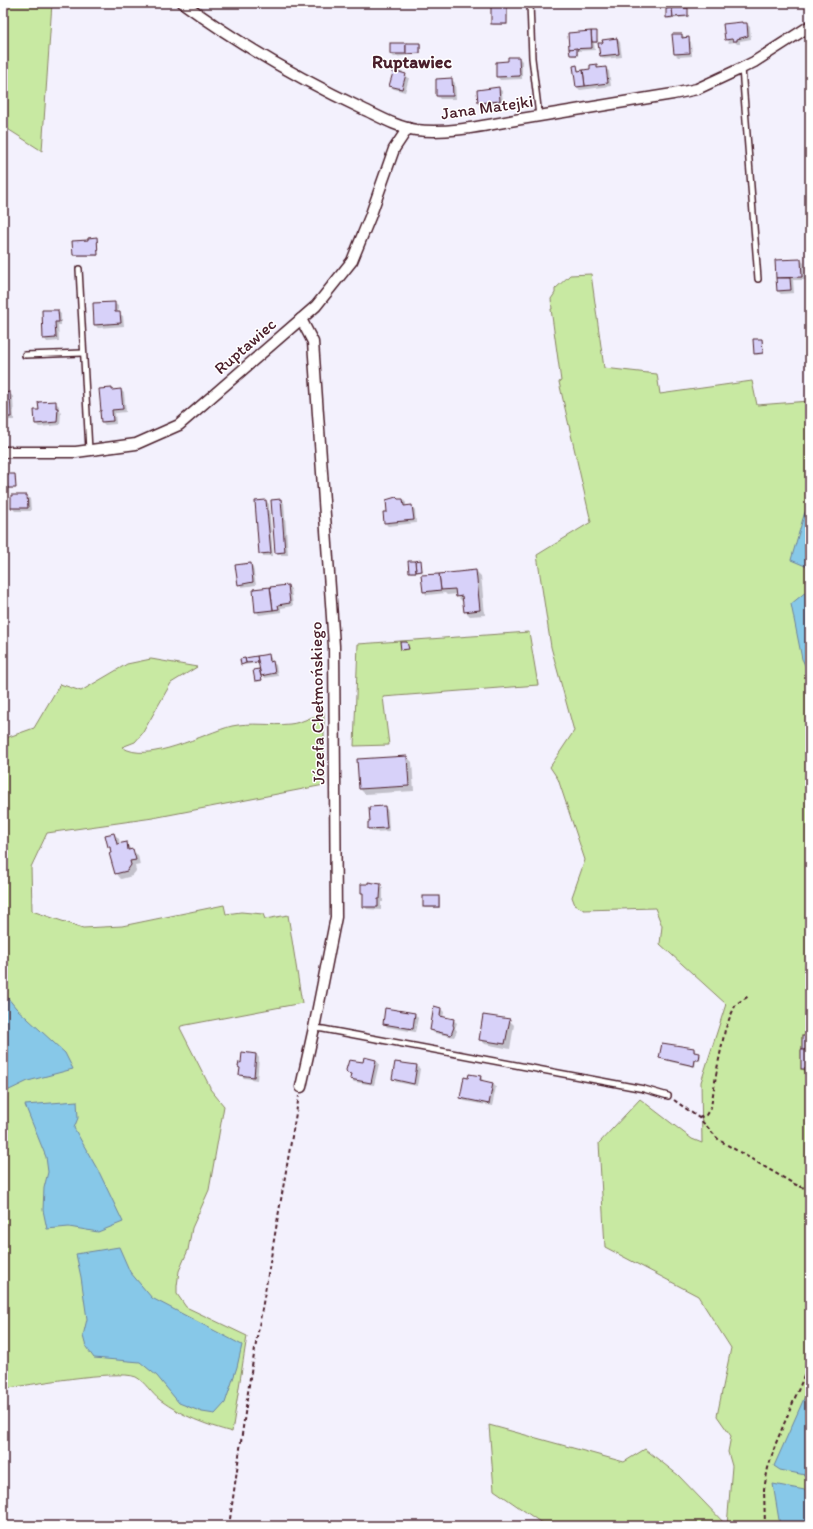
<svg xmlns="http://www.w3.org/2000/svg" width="813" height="1529" font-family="Itim,sans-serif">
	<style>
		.green { fill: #c8e9a2; stroke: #898466 }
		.water { fill: #87c8e8; stroke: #6f849c }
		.shadow { fill: #0003 }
		.building { fill: #d7d1f9; stroke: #4a1f2b }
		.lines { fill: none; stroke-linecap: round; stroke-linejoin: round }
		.lane-casing { stroke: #4a1f2b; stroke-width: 8 }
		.street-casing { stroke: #4a1f2b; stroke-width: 13 }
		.path { stroke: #4a1f2b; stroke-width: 2; stroke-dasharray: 4 3; stroke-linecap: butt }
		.lane { stroke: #fff; stroke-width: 5 }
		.street { stroke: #fff; stroke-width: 10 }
		.labels { text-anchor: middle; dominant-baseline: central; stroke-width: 3; stroke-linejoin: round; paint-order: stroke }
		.street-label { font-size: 17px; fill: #4a1f2b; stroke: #fff }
		.neighbourhood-label { font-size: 18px; font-weight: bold; fill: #4a1f2b; stroke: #fff }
	</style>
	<rect width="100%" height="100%" fill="#f3f1fd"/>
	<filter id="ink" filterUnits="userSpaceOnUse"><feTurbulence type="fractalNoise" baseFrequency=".025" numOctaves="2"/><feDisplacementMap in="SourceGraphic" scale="8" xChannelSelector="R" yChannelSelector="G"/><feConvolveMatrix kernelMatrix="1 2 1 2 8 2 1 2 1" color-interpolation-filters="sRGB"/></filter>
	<g filter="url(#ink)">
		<g class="green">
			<polygon points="3,3 52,3 42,151 3,126"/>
			<polygon points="591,274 604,368 657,374 660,394 752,381 757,405 810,401 810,1526 546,1526 494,1490 489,1425 624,1462 645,1449 678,1475 727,1526 732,1466 728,1452 731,1436 717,1416 731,1348 698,1296 605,1247 599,1143 640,1099 692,1139 702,1143 701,1082 726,1004 660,944 662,926 655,908 584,910 575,905 572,897 585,860 558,779 550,767 574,731 551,647 537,555 591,522 559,382 561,381 551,309 552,309 551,299 555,293 555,289 570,275"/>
			<polygon points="529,632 538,685 383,697 389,745 354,746 358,644"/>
			<path d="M151 659 197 667 171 683 142 734 135 742 122 747C147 765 204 733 232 726 251 722 271 726 290 724 301 723 314 716 324 712V785L153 818 47 833 31 867 32 911 83 928 122 926 224 905 226 914 241 912 263 914 265 919 288 915 302 1003 181 1026 180 1028 210 1087V1089L224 1106 209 1190 192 1228 188 1250 179 1271 177 1286V1294L186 1307 247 1336 232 1432C206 1425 182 1416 160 1400 152 1394 144 1381 136 1377 117 1369 28 1385 3 1389V739L34 728 60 684 81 691 127 664Z"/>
		</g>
		<g class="water">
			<polygon points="810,502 810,568 791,560 804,515"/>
			<polygon points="807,591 810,597 810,675 802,659 791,604"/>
			<polygon points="3,992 16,1008 65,1053 73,1069 28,1081 5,1092 3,1090"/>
			<polygon points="77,1101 78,1118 74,1128 100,1174 123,1222 98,1232 69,1227 47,1229 43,1210 44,1188 48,1172 46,1157 25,1105"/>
			<polygon points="119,1247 130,1272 152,1298 242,1345 237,1367 225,1403 215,1414 202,1412 179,1403 157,1376 140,1362 94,1358 86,1347 83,1336 87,1319 81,1277 76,1254"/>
			<polygon points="810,1385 810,1476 780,1470 774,1466"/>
			<polygon points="773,1484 810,1491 810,1526 780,1526"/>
		</g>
		<g class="shadow">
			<polygon points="492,3 508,3 507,25 493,25 492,23"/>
			<polygon points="687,9 689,17 668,19 667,17"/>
			<polygon points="747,24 750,27 751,39 740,41 740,44 737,44 735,42 729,43 726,39"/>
			<polygon points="596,32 598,43 594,43 595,50 578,51 578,56 572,56 571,55 569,34"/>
			<polygon points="682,35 691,42 692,56 678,57 675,54"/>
			<polygon points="617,39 620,42 622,57 604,59 601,56 604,44"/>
			<polygon points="419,44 421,45 421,54 394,57 391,54"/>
			<polygon points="519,58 522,61 522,79 500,80 497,76 509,62"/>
			<polygon points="596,65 600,69 605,68 609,71 611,86 580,90 577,87 577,67 580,72 591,70"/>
			<polygon points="400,69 403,72 403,74 409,78 405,92 394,89 390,86"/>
			<polygon points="437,80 452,80 455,83 456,99 440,99 437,96"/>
			<polygon points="498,88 502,91 503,104 482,106 479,103 478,91"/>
			<polygon points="97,238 98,240 98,256 75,256 74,255 89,241"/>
			<polygon points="801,260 804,263 805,280 793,280 794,293 781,294 778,291 776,261"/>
			<polygon points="114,303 118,306 118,313 123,316 124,326 98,328 95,325 94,304"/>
			<polygon points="58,311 61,314 61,325 58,325 59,341 47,342 44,338"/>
			<polygon points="762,340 763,341 764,354 756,355 755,353"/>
			<polygon points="112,389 114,391 121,390 124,393 126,412 115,413 116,424 105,425 102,422"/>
			<polygon points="10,393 13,397 14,420 7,420 3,417 3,394"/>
			<polygon points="55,402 59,406 59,410 61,412 60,425 39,427 36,424 40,411"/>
			<polygon points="15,475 16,476 16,488 9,489 8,487"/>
			<polygon points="12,496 27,496 30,499 31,511 15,511 12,508"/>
			<polygon points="403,499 406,503 406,507 412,506 415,510 416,523 388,526 385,523 388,512"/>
			<polygon points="281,500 284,503 288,555 279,555 276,552"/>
			<polygon points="266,501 269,504 273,556 263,556 260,553"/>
			<polygon points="420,561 423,572 411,573 410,572"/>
			<polygon points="250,564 253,567 256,585 242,587 239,584"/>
			<polygon points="476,571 481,576 485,615 470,616 465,611 464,601 462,601 457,596 457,594 447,595 445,593 427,595 424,592"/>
			<polygon points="288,586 291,589 293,606 281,608 281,612 259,615 256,611"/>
			<polygon points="268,655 271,658 272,662 276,665 278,676 265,678 262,675 259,663 243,665 242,664 241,660"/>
			<polygon points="261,680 262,680 262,681 257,682 256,681"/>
			<polygon points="407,757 412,762 414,791 365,794 360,789"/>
			<polygon points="385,807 388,811 389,831 373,832 369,828 371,822"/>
			<polygon points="114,834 119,839 120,845 126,843 132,851 138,855 140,865 135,866 136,871 132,876 121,879 116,873 111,849 109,847"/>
			<polygon points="380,885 383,888 383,902 381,902 381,910 367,909 364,906"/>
			<polygon points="438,897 440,898 440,908 425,908 424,907"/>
			<polygon points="441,1009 444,1012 443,1018 453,1020 457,1023 455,1028 457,1031 454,1037 434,1033 431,1030"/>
			<polygon points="415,1014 418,1018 415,1032 387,1027 384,1023"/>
			<polygon points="509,1020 514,1025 510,1049 485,1044 480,1039"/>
			<polygon points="810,1037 810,1072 805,1072 802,1069 803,1051"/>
			<polygon points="694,1049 695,1050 695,1053 701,1055 700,1061 696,1060 695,1067 671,1062 660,1057"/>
			<polygon points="243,1053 256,1054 259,1058 257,1080 244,1078 240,1075"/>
			<polygon points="376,1060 379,1064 374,1085 354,1082 351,1079 351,1076 348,1073 364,1063"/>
			<polygon points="417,1066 420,1069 417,1086 396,1082 393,1078"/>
			<polygon points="481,1077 484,1082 493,1084 496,1087 492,1106 464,1101 461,1098"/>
		</g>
		<g class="building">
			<rect x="491" y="3" width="16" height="21"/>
			<polygon points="672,8 673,17 666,18 666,9"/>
			<polygon points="672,8 688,8 688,16 673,17"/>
			<polygon points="742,22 742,23 747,23 748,36 737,39 737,41 733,41 732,39 725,40 723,24"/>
			<polygon points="591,31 597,31 597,42 592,42"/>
			<polygon points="591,31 592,48 569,49 568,33"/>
			<polygon points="672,34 682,34 682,38 689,37 690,53 674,54"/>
			<polygon points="617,38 619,54 600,56 598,43 603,43 602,40"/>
			<rect x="390" y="43" width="16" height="11"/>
			<polygon points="406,43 420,43 420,53 406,54"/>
			<polygon points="577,48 577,55 570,55 569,49"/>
			<polygon points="508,57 519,57 520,76 496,77 496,62 508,61"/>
			<polygon points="597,64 597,68 606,67 608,83 585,86 583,70 590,69 590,65"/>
			<polygon points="577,65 578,71 583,70 585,86 576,87 573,66"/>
			<polygon points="395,66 401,68 399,72 406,74 402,89 389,86"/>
			<polygon points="452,78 453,96 436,96 436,79"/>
			<polygon points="499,87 500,101 478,103 477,90"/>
			<polygon points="97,237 98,255 73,255 72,241 88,240 88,238"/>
			<polygon points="801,259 802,277 776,278 775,260"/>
			<polygon points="776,278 790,278 791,290 777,291"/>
			<polygon points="115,302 115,312 120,312 121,323 94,325 93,303"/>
			<polygon points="42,310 58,310 59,322 55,322 56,338 43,339"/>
			<polygon points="753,339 762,339 763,353 754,354"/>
			<polygon points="112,388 112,390 121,389 123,409 112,410 113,421 101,422 100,411 101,411 99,389"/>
			<polygon points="10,392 11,417 3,417 3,393"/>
			<polygon points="56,401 56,408 58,408 57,422 35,424 34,410 39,410 38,402"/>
			<polygon points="6,474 15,474 16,488 7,488"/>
			<polygon points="11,495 27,495 28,508 11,508"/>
			<polygon points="396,497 398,499 403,499 404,506 412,505 414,520 384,523 383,512 387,512 386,500"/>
			<polygon points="281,499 285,552 275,553 271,500"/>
			<polygon points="266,500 271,553 259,554 255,501"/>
			<polygon points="421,560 422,571 416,572 415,561"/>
			<polygon points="408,561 415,561 416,572 409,572"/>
			<polygon points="251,563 253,582 238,585 235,565"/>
			<polygon points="476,570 480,610 464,612 462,596 456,597 455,589 441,590 439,574"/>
			<polygon points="439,574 441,590 423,592 421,575"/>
			<polygon points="288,585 290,603 278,605 279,609 273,610 270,587"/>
			<polygon points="270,587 273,610 255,612 253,589"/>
			<polygon points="400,642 407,642 409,649 401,650"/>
			<polygon points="269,654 270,662 273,661 275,673 261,676 257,656"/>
			<polygon points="257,656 258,662 246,663 245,658"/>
			<polygon points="245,658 246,663 241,665 240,659"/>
			<polygon points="259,669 262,680 255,681 253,670"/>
			<polygon points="407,756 409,786 359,789 357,759"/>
			<polygon points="385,806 387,828 368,829 368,822 370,822 369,807"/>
			<polygon points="114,833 117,844 127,842 128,850 133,849 136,860 130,861 131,865 127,871 115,874 109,853 111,853 110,847 108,847 105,835"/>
			<polygon points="368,882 381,884 380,899 378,899 378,907 363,907 363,893 361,893 361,884 368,884"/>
			<rect x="423" y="896" width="16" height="11"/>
			<polygon points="434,1006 441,1008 440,1016 454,1019 453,1025 454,1027 451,1035 430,1030"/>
			<polygon points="385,1008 415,1013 413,1029 383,1024"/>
			<polygon points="483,1015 510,1019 505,1044 479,1040"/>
			<rect x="802" y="1036" width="8" height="14"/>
			<polygon points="662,1043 694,1048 694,1052 700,1053 699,1060 695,1060 694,1066 659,1058"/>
			<rect x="801" y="1050" width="9" height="19"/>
			<polygon points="242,1052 256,1054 254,1077 239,1075 240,1068 238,1067 239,1062 241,1063"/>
			<polygon points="364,1057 376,1060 371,1083 350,1079 351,1074 347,1073 346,1070 349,1060 363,1062"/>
			<polygon points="395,1062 417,1065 414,1084 392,1079"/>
			<polygon points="469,1074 481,1076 480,1080 493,1083 489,1104 460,1098 464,1077 468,1078"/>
		</g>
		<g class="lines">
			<g class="lane-casing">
				<g id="lane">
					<polyline points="530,3 532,58 539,116"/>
					<polyline points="742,68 758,279"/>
					<polyline points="79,269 89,450"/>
					<polyline points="25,355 83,353"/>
					<polyline points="314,1028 323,1029 644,1089 668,1096"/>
				</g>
			</g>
			<g class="street-casing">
				<g id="street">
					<path d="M183 3C239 44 300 79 363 109 380 117 397 127 416 130 450 134 487 125 521 119 571 111 622 102 673 94L697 89 742 68 754 62 810 26"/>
					<polyline points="3,452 76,452 136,444 179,425 316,306 352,261 370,217 394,149 408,128"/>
					<polyline points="301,1087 314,1028 336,917 334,646 313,342 301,319"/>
				</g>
			</g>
			<g class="path">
				<polyline points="674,1100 699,1118 719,1140 794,1184 810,1190"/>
				<polyline points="699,1118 706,1115 711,1107 717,1069 725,1030 730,1017 736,1004 749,996"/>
				<polyline points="229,1526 250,1378 299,1096"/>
				<polyline points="765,1526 764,1489 768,1468 776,1443 810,1362"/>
			</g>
			<use href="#lane" class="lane"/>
			<use href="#street" class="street"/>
		</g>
	</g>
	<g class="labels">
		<g class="street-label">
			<text transform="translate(487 107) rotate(-8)">Jana Matejki</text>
			<text transform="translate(245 346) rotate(-41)">Ruptawiec</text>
			<text transform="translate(317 703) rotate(-91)">Józefa Chełmońskiego</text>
		</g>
		<g class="neighbourhood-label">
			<text x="412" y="62">Ruptawiec</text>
		</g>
	</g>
	<rect width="813" height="1529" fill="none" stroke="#fff" stroke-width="16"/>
	<rect x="8" y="8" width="797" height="1513" fill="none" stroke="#4a1f2b" stroke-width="1.5" filter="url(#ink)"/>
</svg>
